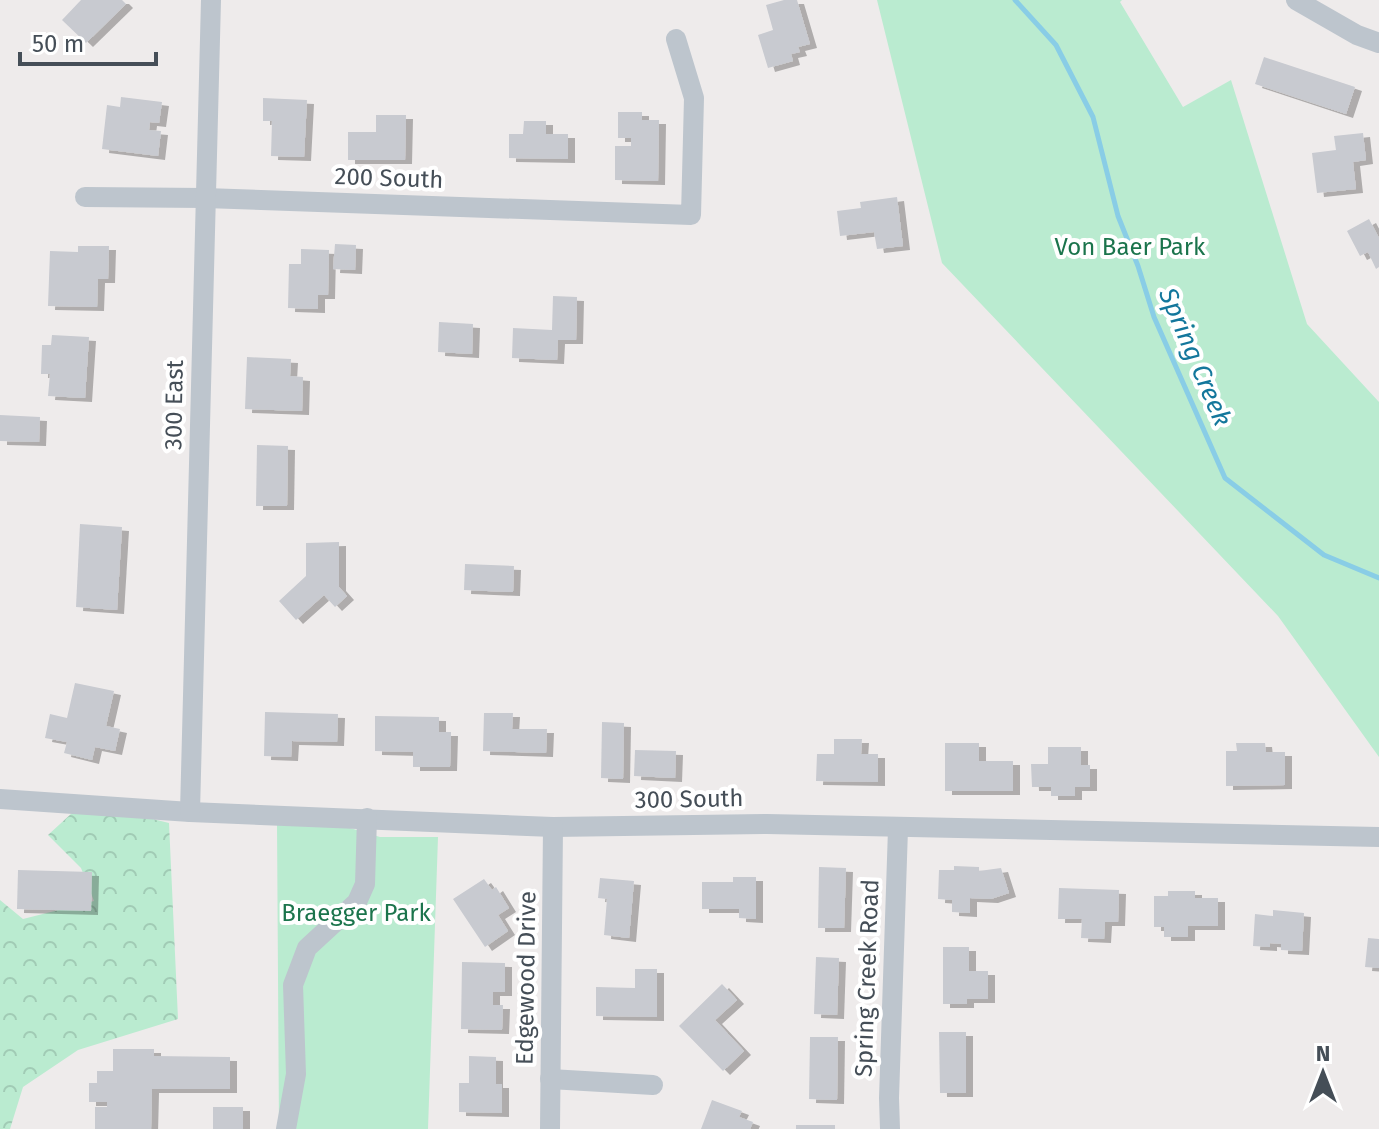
<svg xmlns="http://www.w3.org/2000/svg" width="1379" height="1129" font-family="'Fira Sans',sans-serif">
	<style>
		.forest { fill: url(#forest-crowns) }
		.park { fill: #baebd0 }
		.lines { fill: none; stroke-linecap: round; stroke-linejoin: round }
		.stream { stroke: #89cde6; stroke-width: 5 }
		.building { fill: #c8cad0; filter: url(#shadow) }
		.street { stroke: #bdc5cd; stroke-width: 20 }
		.labels { text-anchor: middle; dominant-baseline: central; stroke-width: 8; stroke-linejoin: round; paint-order: stroke }
		.street-label { font-size: 24px; fill: #454e57; stroke: #fff }
		.park-label { font-size: 24px; fill: #1b744c; stroke: #fff }
		.water-label { font-size: 26px; font-style: italic; fill: #13779c; stroke: #fff }
	</style>
	<defs>
		<pattern id="forest-crowns" width="20" height="18" patternUnits="userSpaceOnUse" patternTransform="scale(2)"><rect width="20" height="18" fill="#baebd0"/><path d="M2 6a3 3 0 1 1 6 0M12 15a3 3 0 1 1 6 0" fill="none" stroke="#a1cbb5"/></pattern>
		<filter id="shadow"><feDropShadow dx="7" dy="4" stdDeviation="0" flood-color="#0004"/></filter>
	</defs>
	<rect width="100%" height="100%" fill="#eeebeb"/>
	<polygon class="forest" points="84,802 169,823 178,1019 78,1050 23,1087 10,1129 0,1129 0,900 23,919 94,901 81,868 48,835"/>
	<g class="park">
		<polygon points="877,0 1122,0 1120,2 1183,107 1231,80 1307,324 1379,402 1379,757 1278,616 942,263"/>
		<polygon points="277,824 350,828 380,837 438,837 428,1129 279,1129"/>
	</g>
	<g class="lines">
		<polyline class="stream" points="1015,0 1056,45 1093,117 1118,216 1138,266 1154,317 1225,478 1324,555 1379,578"/>
	</g>
	<g class="building">
		<polygon points="81,0 122,0 126,4 86,43 62,20"/>
		<polygon points="784,0 797,0 810,44 798,47 800,52 791,54 793,61 768,68 758,35 773,30 766,5"/>
		<polygon points="1264,57 1355,87 1346,114 1255,84"/>
		<polygon points="121,97 162,102 159,123 150,122 149,130 161,131 158,156 102,149 107,105 120,107"/>
		<polygon points="263,98 307,100 304,157 271,156 272,121 263,121"/>
		<polygon points="618,112 642,112 642,120 659,120 658,181 615,180 615,146 631,146 631,138 618,138"/>
		<polygon points="376,115 406,115 405,160 348,160 348,132 376,132"/>
		<polygon points="524,121 546,121 546,134 568,134 568,159 509,158 509,134 523,134"/>
		<polygon points="1363,133 1366,160 1353,162 1356,189 1317,193 1312,153 1336,150 1334,136"/>
		<polygon points="897,197 903,246 877,249 874,232 840,236 837,211 861,208 860,202"/>
		<polygon points="1369,219 1379,238 1379,267 1376,269 1368,252 1360,256 1347,231"/>
		<polygon points="335,244 356,245 355,270 333,269"/>
		<polygon points="78,246 109,246 108,279 98,279 97,307 48,306 50,251 78,252"/>
		<polygon points="301,249 329,250 328,295 318,295 318,309 288,308 289,264 301,264"/>
		<polygon points="553,296 577,297 576,340 558,340 557,360 512,358 513,328 552,330"/>
		<polygon points="439,322 473,324 472,354 438,352"/>
		<polygon points="52,335 89,337 85,398 48,396 50,374 41,374 42,345 51,345"/>
		<polygon points="247,357 291,359 290,376 303,377 302,411 245,409"/>
		<polygon points="0,415 40,417 39,442 0,441"/>
		<polygon points="257,445 288,446 287,506 256,506"/>
		<polygon points="80,524 122,527 117,610 76,607"/>
		<polygon points="339,542 339,587 347,596 335,607 324,595 296,620 279,601 306,576 306,543"/>
		<polygon points="465,564 514,566 513,592 464,590"/>
		<polygon points="75,683 114,691 106,726 120,729 115,751 95,747 92,760 64,753 67,742 45,738 50,714 67,718"/>
		<polygon points="265,712 338,714 337,742 292,741 291,757 264,756"/>
		<polygon points="484,713 513,713 512,729 547,729 546,753 483,751"/>
		<polygon points="375,716 439,717 439,732 451,732 450,767 413,767 413,752 375,751"/>
		<polygon points="602,722 624,723 623,779 601,778"/>
		<polygon points="834,739 862,739 861,754 878,754 878,782 816,781 817,754 834,754"/>
		<polygon points="945,743 979,743 979,761 1013,761 1013,791 945,791"/>
		<polygon points="1236,743 1265,743 1266,752 1285,752 1285,785 1226,786 1226,751 1237,751"/>
		<polygon points="1048,747 1081,747 1081,765 1090,765 1090,787 1075,787 1075,796 1051,796 1051,787 1032,787 1031,764 1048,764"/>
		<polygon points="635,750 676,751 675,778 634,776"/>
		<polygon points="954,866 979,867 979,871 1001,868 1009,893 991,899 970,898 970,913 952,912 952,900 938,899 939,870 954,870"/>
		<polygon points="819,867 846,868 844,928 818,928"/>
		<polygon points="18,870 92,872 91,911 17,909"/>
		<polygon points="733,877 756,877 756,919 739,918 739,909 702,909 702,882 733,882"/>
		<polygon points="600,878 634,881 629,938 604,935 607,899 598,898"/>
		<polygon points="484,879 492,890 496,887 509,908 498,915 508,931 485,947 453,899"/>
		<polygon points="1059,888 1119,890 1118,922 1105,922 1104,939 1081,938 1082,919 1058,919"/>
		<polygon points="1168,891 1195,891 1195,898 1218,898 1218,926 1188,926 1188,937 1164,937 1164,927 1154,927 1154,896 1168,896"/>
		<polygon points="1273,910 1304,913 1302,951 1281,950 1281,944 1270,943 1270,947 1253,946 1255,914 1273,916"/>
		<polygon points="1368,938 1379,939 1379,968 1365,967"/>
		<polygon points="943,947 969,947 969,971 988,971 988,999 967,999 967,1004 943,1004"/>
		<polygon points="816,957 839,958 837,1015 814,1014"/>
		<polygon points="462,962 505,963 505,992 493,992 493,1005 503,1005 502,1030 461,1029"/>
		<polygon points="635,969 657,969 657,1017 596,1016 596,987 635,988"/>
		<polygon points="722,984 737,1000 715,1020 744,1051 723,1071 679,1026"/>
		<polygon points="939,1032 966,1032 966,1093 940,1093"/>
		<polygon points="810,1037 838,1037 837,1100 809,1099"/>
		<polygon points="113,1049 154,1049 154,1056 230,1057 230,1089 152,1089 151,1129 95,1129 95,1107 107,1107 107,1102 89,1102 89,1083 97,1083 97,1071 113,1071"/>
		<polygon points="469,1056 496,1057 496,1084 502,1084 502,1113 459,1112 459,1083 469,1083"/>
		<polygon points="712,1100 742,1111 739,1117 753,1122 750,1129 701,1129"/>
		<rect x="213" y="1107" width="30" height="22"/>
		<rect x="796" y="1125" width="39" height="4"/>
	</g>
	<g class="lines">
		<g class="street">
			<polyline points="1296,0 1357,35 1379,43"/>
			<polyline points="85,197 205,198 691,215 694,98 676,39"/>
			<polyline points="0,799 190,812 553,827 767,824 1379,837"/>
			<polyline points="190,812 211,0"/>
			<polyline points="550,1079 653,1085"/>
			<polyline points="286,1129 296,1074 293,985 307,948 357,902 365,884 367,818"/>
			<polyline points="550,1129 553,827"/>
			<polyline points="890,1129 889,1098 898,829"/>
		</g>
	</g>
	<g class="labels">
		<g class="street-label">
			<text transform="translate(389 178) rotate(2)">200 South</text>
			<text transform="translate(174 405) rotate(-89)">300 East</text>
			<text transform="translate(689 799) rotate(-1)">300 South</text>
			<text transform="translate(526 978) rotate(-89)">Edgewood Drive</text>
			<text transform="translate(867 978) rotate(-88)">Spring Creek Road</text>
		</g>
		<g class="park-label">
			<text x="1130" y="247">Von Baer Park</text>
			<text x="356" y="913">Braegger Park</text>
		</g>
		<g class="water-label">
			<text transform="translate(1195 357) rotate(67)">Spring Creek</text>
		</g>
	</g>
	<g transform="translate(1323 1073)" stroke="#ffffff" stroke-width="6" paint-order="stroke">
	<path d="M0-6L14 30L0 20L-14 30Z" fill="#454e57"/>
	<text y="-12" font-size="22" font-weight="bold" text-anchor="middle" fill="#454e57">N</text>
	</g>
	<path d="M20 52v12h136v-12" fill="none" stroke="#454e57" stroke-width="4"/>
	<text x="32" y="52" font-size="24" fill="#454e57" stroke="#ffffff" stroke-width="6" paint-order="stroke">50 m</text>
</svg>
